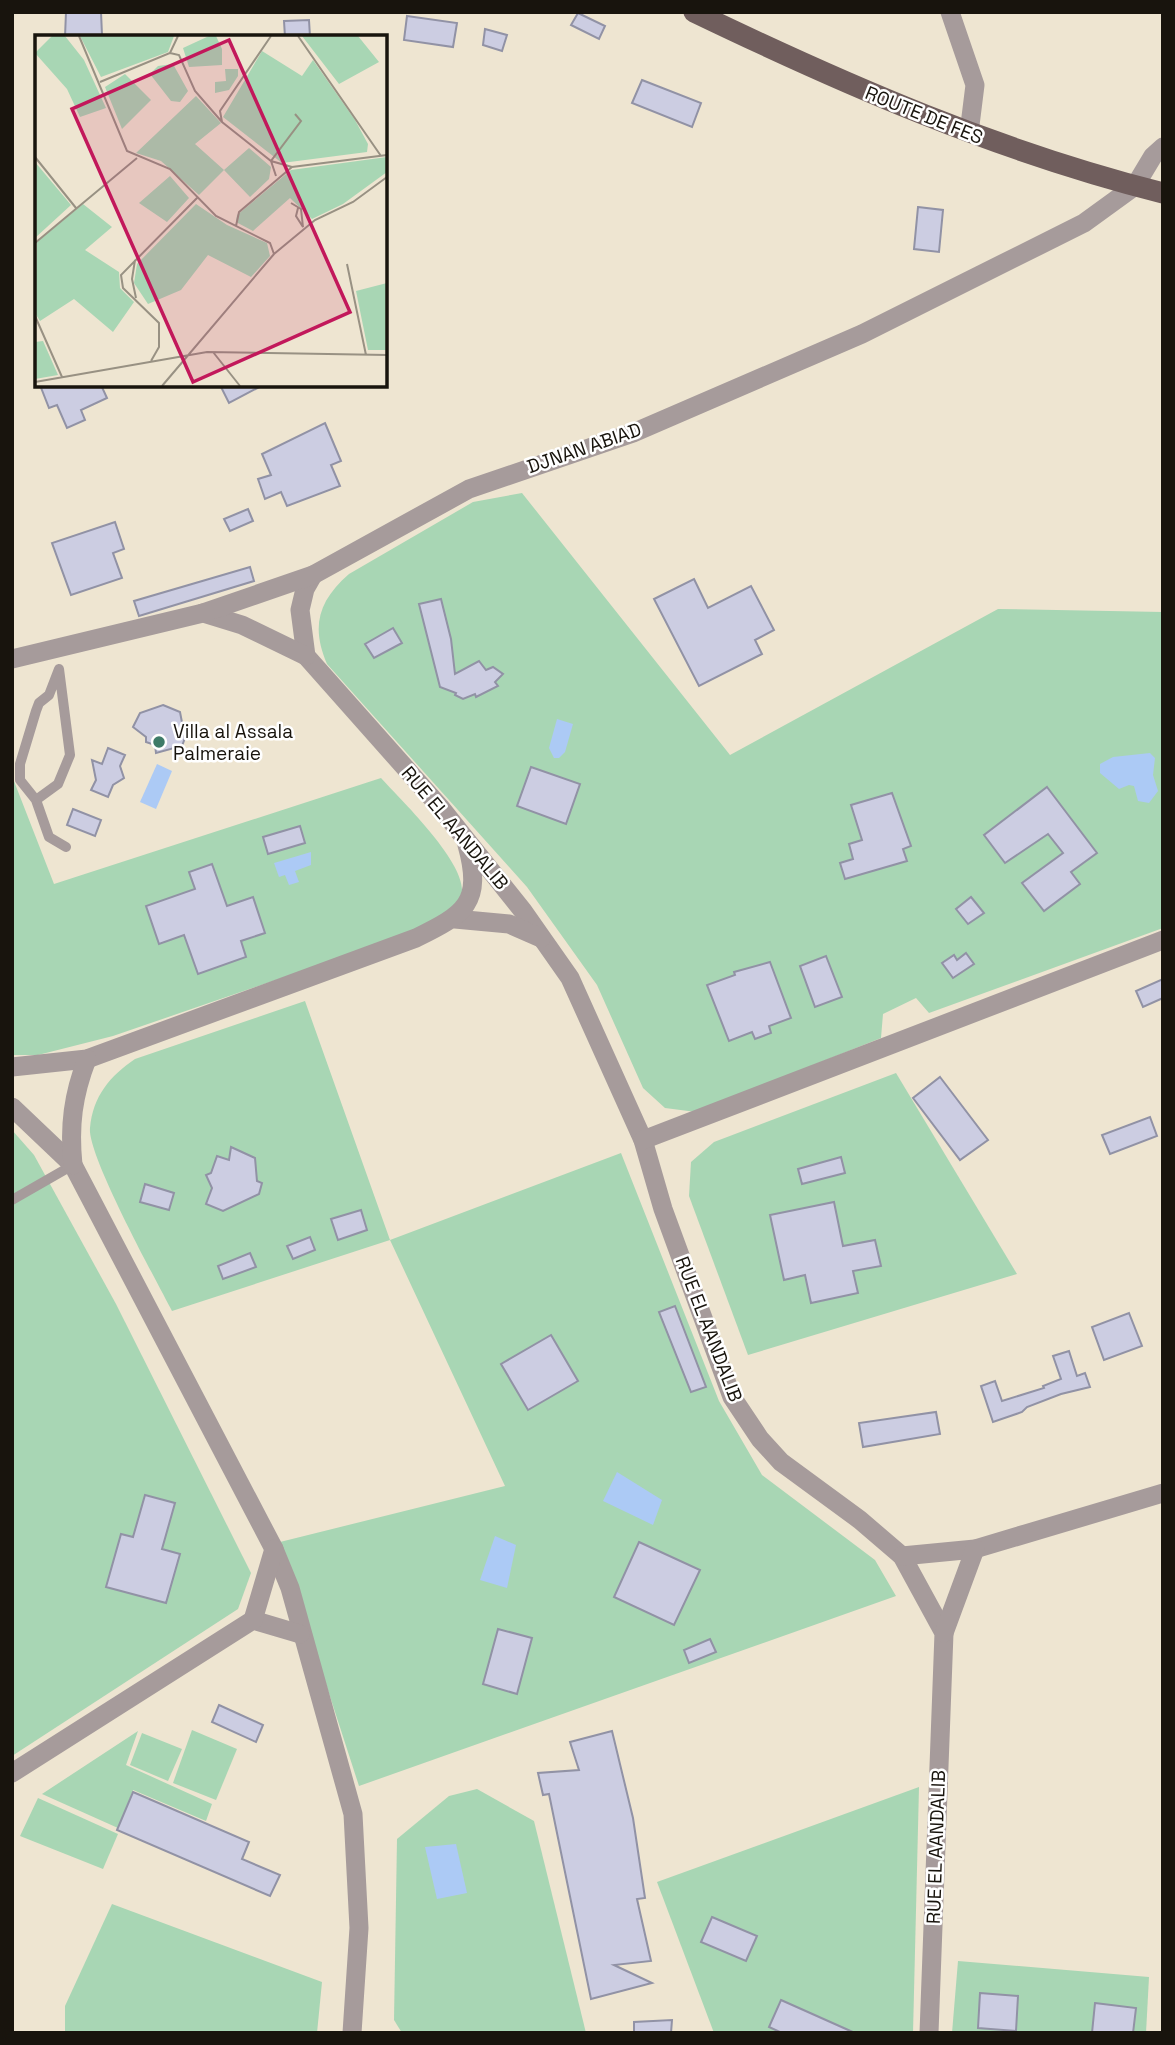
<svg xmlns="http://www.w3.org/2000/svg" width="1175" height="2045" font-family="'Space Grotesk',sans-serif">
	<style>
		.green { fill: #a8d6b4 }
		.water { fill: #accaf5 }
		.building { fill: #cccde2; stroke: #9192a5; stroke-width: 2 }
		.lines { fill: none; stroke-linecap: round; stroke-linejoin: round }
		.lane { stroke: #a69b9b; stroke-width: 10 }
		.street { stroke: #a69b9b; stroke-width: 19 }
		.primary { stroke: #705e5d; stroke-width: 21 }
		.poi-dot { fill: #3e7b68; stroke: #fff; stroke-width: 2.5 }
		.labels { text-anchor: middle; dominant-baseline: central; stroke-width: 5; stroke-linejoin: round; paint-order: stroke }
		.street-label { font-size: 19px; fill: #18140d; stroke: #fff }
		.poi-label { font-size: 19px; fill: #18140d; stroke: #fff; text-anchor: start }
		.inset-road { fill: none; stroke: #989183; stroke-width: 2 }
		.view { fill: #c2185b; fill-opacity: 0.15; stroke: #c2185b; stroke-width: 3.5 }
		.inset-edge { fill: none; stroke: #18140d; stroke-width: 3.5 }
	</style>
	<rect width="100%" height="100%" fill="#eee5d1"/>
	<g class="green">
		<path d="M522 493 730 755 998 609 1163 612V928L929 1013 916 998 883 1014 881 1038 696 1112 665 1108 643 1088 597 985 527 887 327 664C311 627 318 601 349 574L473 502Z"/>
		<path d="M12 776 54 884 381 778C401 800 472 868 461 897 458 907 443 918 436 925L113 1036 38 1055H12Z"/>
		<path d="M305 1001 390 1240 621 1153 719 1401 762 1475 875 1560 896 1596 359 1786 280 1542 505 1486 390 1240 172 1311C156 1280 87 1155 90 1128 93 1096 110 1076 135 1059Z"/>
		<polygon points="896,1073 1017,1274 748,1355 689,1196 691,1162 714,1142"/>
		<polygon points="12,1130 34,1155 116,1304 251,1573 238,1609 12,1756"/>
		<polygon points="192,1730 237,1749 216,1800 173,1783"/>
		<polygon points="138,1731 126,1765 212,1804 206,1821 133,1790 118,1828 42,1794"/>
		<polygon points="142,1733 182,1749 168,1781 130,1765"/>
		<polygon points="919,1787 913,2033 714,2033 657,1882"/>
		<polygon points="477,1789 534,1821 586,2033 402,2033 394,2020 397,1839 449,1796"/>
		<polygon points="38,1798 118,1834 103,1869 20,1836"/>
		<polygon points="112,1904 322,1982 317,2033 65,2033 65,2006"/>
		<polygon points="958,1961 1149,1977 1146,2033 952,2033"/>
	</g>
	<g class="water">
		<polygon points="557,719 573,724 565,752 559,758 554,758 549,748"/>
		<polygon points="1150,753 1155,758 1153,775 1158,791 1149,803 1138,801 1134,786 1129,785 1119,789 1100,773 1100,764 1113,757"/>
		<polygon points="157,764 172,771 156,809 140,802"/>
		<polygon points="311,852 311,865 295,871 299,882 289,885 285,875 279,877 274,863"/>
		<polygon points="617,1472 662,1500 653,1525 603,1501"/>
		<polygon points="495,1536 516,1545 507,1588 480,1580"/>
		<polygon points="456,1844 467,1893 437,1899 425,1847"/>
	</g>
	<g class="building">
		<polygon points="66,12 101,12 102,35 65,37"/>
		<polygon points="578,13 605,26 599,39 571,25"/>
		<polygon points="407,16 457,23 453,47 404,40"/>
		<polygon points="309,20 310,37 285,37 284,21"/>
		<polygon points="485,29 507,35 502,51 483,45"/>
		<polygon points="642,80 701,103 692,127 632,103"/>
		<polygon points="918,207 943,210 939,252 914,249"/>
		<polygon points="40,385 101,385 107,398 81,410 85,420 67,428 57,405 49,408"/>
		<polygon points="220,385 263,385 229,403"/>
		<polygon points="325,423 341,461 331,465 340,486 287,506 281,492 265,499 258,479 271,475 262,454"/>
		<polygon points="248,509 253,521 230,531 224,519"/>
		<polygon points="115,522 124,549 113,553 122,578 71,595 52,543"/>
		<polygon points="250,567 254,581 139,616 134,601"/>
		<polygon points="694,579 708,608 751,586 774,630 755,640 762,654 699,686 654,599"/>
		<polygon points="441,599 451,639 455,674 479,661 486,670 493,667 503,674 495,682 498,686 476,697 475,694 463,699 455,695 456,693 440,687 419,604"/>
		<polygon points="393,628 402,643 374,658 365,644"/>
		<polygon points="163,705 180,712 185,738 180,751 174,748 156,753 155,745 146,742 146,737 133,727 140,713"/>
		<polygon points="108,748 125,755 120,766 124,778 113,785 108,797 91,790 96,780 92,760 102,764"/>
		<polygon points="531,767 580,784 566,824 517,806"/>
		<polygon points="1047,787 1097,853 1071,872 1080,884 1044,911 1022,883 1063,853 1048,834 1005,863 984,835"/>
		<polygon points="892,793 911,846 903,849 907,861 845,879 840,863 853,859 849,844 862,840 851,805"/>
		<polygon points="73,809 101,820 95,836 67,825"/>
		<polygon points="300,826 305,843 268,854 263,837"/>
		<polygon points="212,864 227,906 253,897 265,933 241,941 246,957 198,974 184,935 159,944 146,906 195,889 189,872"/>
		<polygon points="971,897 984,913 968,924 956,909"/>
		<polygon points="966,953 974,964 953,978 942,963 954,955 957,960"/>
		<polygon points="826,956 842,997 815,1007 800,966"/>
		<polygon points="770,962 791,1018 769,1026 771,1033 755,1039 752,1032 729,1041 707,985 735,975 734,972"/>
		<polygon points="1163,979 1163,998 1143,1007 1136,991"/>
		<polygon points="940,1077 988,1140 960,1160 913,1098"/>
		<polygon points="1150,1117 1157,1136 1110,1154 1102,1135"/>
		<polygon points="231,1147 255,1158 257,1181 262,1183 259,1194 223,1211 206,1204 212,1188 206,1175 211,1173 217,1156 229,1160"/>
		<polygon points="841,1157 845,1173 802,1184 798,1169"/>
		<polygon points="145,1184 174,1193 169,1210 140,1202"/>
		<polygon points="834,1202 843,1246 875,1240 881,1266 853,1271 858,1293 811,1303 805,1275 784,1280 770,1215"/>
		<polygon points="361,1210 367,1230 338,1240 331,1219"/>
		<polygon points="310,1237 315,1250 293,1259 287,1246"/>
		<polygon points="250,1253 256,1267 223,1279 218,1266"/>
		<polygon points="675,1306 706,1387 691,1392 659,1312"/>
		<polygon points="1129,1313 1142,1346 1104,1360 1092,1327"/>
		<polygon points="551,1335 578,1381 528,1410 501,1364"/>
		<polygon points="1069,1351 1077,1376 1085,1373 1090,1387 1061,1394 1027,1407 1022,1412 993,1422 981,1386 995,1381 1002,1401 1044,1388 1043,1386 1061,1379 1053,1356"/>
		<polygon points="936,1412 940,1434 863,1447 859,1423"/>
		<polygon points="145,1495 175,1503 162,1549 180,1554 166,1603 106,1587 121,1534 133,1537"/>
		<polygon points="639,1542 700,1570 674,1625 614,1597"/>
		<polygon points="498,1629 532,1638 517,1694 483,1684"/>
		<polygon points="710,1639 716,1652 689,1663 684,1650"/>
		<polygon points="219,1705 263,1725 256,1742 212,1722"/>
		<polygon points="612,1731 633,1818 645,1898 637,1899 651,1961 614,1965 652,1983 591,1999 549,1794 543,1795 538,1773 579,1770 570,1742"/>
		<polygon points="133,1792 249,1842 242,1859 280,1875 270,1896 117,1830"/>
		<polygon points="712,1917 757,1936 746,1961 701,1942"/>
		<polygon points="980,1993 1018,1996 1016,2031 978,2028"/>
		<polygon points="781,2000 855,2033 782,2033 769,2027"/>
		<polygon points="1095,2003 1136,2008 1133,2033 1092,2033"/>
		<polygon points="672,2020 671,2033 634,2033 634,2022"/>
	</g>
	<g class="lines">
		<g class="lane">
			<polyline points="36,800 58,784 70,755 59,669 49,695 39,703 36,711 20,764 20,780 36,800 49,837 66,847"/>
			<polyline points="12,1200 73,1165"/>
		</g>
		<g class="street">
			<polyline points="950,12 975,85 969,133"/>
			<polyline points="313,575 305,589 300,610 306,656 440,807 523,911 570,978 643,1140 663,1209 732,1397 760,1439 781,1462 860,1520 902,1556 944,1633 929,2033"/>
			<polyline points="203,613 242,625 306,656"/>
			<polyline points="12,659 203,613 313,575 469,489 633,433 862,334 1084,223 1135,186 1153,156 1163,147"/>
			<polyline points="455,919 509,924 541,938"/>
			<path d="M12 1067 87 1059 416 938C465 914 483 903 467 845"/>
			<polyline points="12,1107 73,1165 274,1549 290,1588 353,1814 359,1928 352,2033"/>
			<polyline points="643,1140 1163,940"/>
			<path d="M73 1165C69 1126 73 1095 87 1059"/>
			<polyline points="902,1556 975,1549 1163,1493"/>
			<polyline points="253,1620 300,1634"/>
			<polyline points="944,1633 975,1549"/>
			<polyline points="12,1773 253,1620 274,1549"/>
		</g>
		<path class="primary" d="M694 12C848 86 997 151 1163 193"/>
	</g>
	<circle class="poi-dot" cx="159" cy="742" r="7"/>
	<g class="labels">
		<g class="street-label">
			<text transform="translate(924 115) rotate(22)">ROUTE DE FES</text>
			<text transform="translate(584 448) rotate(-19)">DJNAN ABIAD</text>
			<text transform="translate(455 828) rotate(50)">RUE EL AANDALIB</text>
			<text transform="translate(709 1329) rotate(69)">RUE EL AANDALIB</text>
			<text transform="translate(936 1847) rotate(-88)">RUE EL AANDALIB</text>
		</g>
		<g class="poi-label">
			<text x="173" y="731">Villa al Assala<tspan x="173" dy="22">Palmeraie</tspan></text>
		</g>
	</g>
	<g transform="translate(35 35)">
		<rect width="352" height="352" fill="#eee5d1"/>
		<path d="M17 1H30L49 25 71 73 45 82 32 54 0 18ZM45 1H139L133 17 66 42ZM174 1H181L187 14V30L154 32 148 13ZM267 1H323L344 27 304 49ZM227 16 267 41 278 25 320 85 333 109 332 117 247 128 188 82ZM138 29 153 56 145 67 136 66 115 39 123 31ZM190 34H203V41L194 55 180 58V47L191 46ZM90 39 116 65 87 94 70 52ZM161 61 186 88 160 109 189 135 214 113 236 132 234 144 215 162 189 135 164 160 126 126 101 118ZM352 122V137L308 169 277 184 255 163 218 196 201 187 202 180 256 135ZM0 127 36 170 0 203ZM135 141 154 163 132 187 104 168ZM48 169 77 192 50 215 84 237 85 253 99 267 78 297 39 264 5 286 0 278 2 207ZM161 169 192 190 232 208 235 221 216 242 173 220 146 255 113 269 99 248 102 229ZM352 248V315H333L321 256ZM8 306 23 340 0 344V307Z" fill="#a8d6b4"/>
		<path class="inset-road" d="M44 1 92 116 135 134 181 181 235 208 239 219M263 1 346 121M135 18 144 20 160 56 187 87 236 126 257 132M65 47 135 18 143 1M187 87 185 76 236 1M0 122 41 173M241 141 236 126 266 86 260 79M256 168 266 174 268 192 261 181 263 173M201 191 204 177 257 132 352 120M0 208 102 123M100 225 97 244 101 263M312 229 331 320M0 281 27 342M178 317 205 351M116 326 124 312V288L88 253 86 240 162 163M0 347 172 317 352 320M127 351 239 219 280 185 318 167 352 142"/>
		<path class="view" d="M194 5 315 277 158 347 37 74Z"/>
		<rect width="352" height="352" class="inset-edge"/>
	</g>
	<rect width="1175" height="2045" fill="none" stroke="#18140d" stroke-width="28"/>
</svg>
